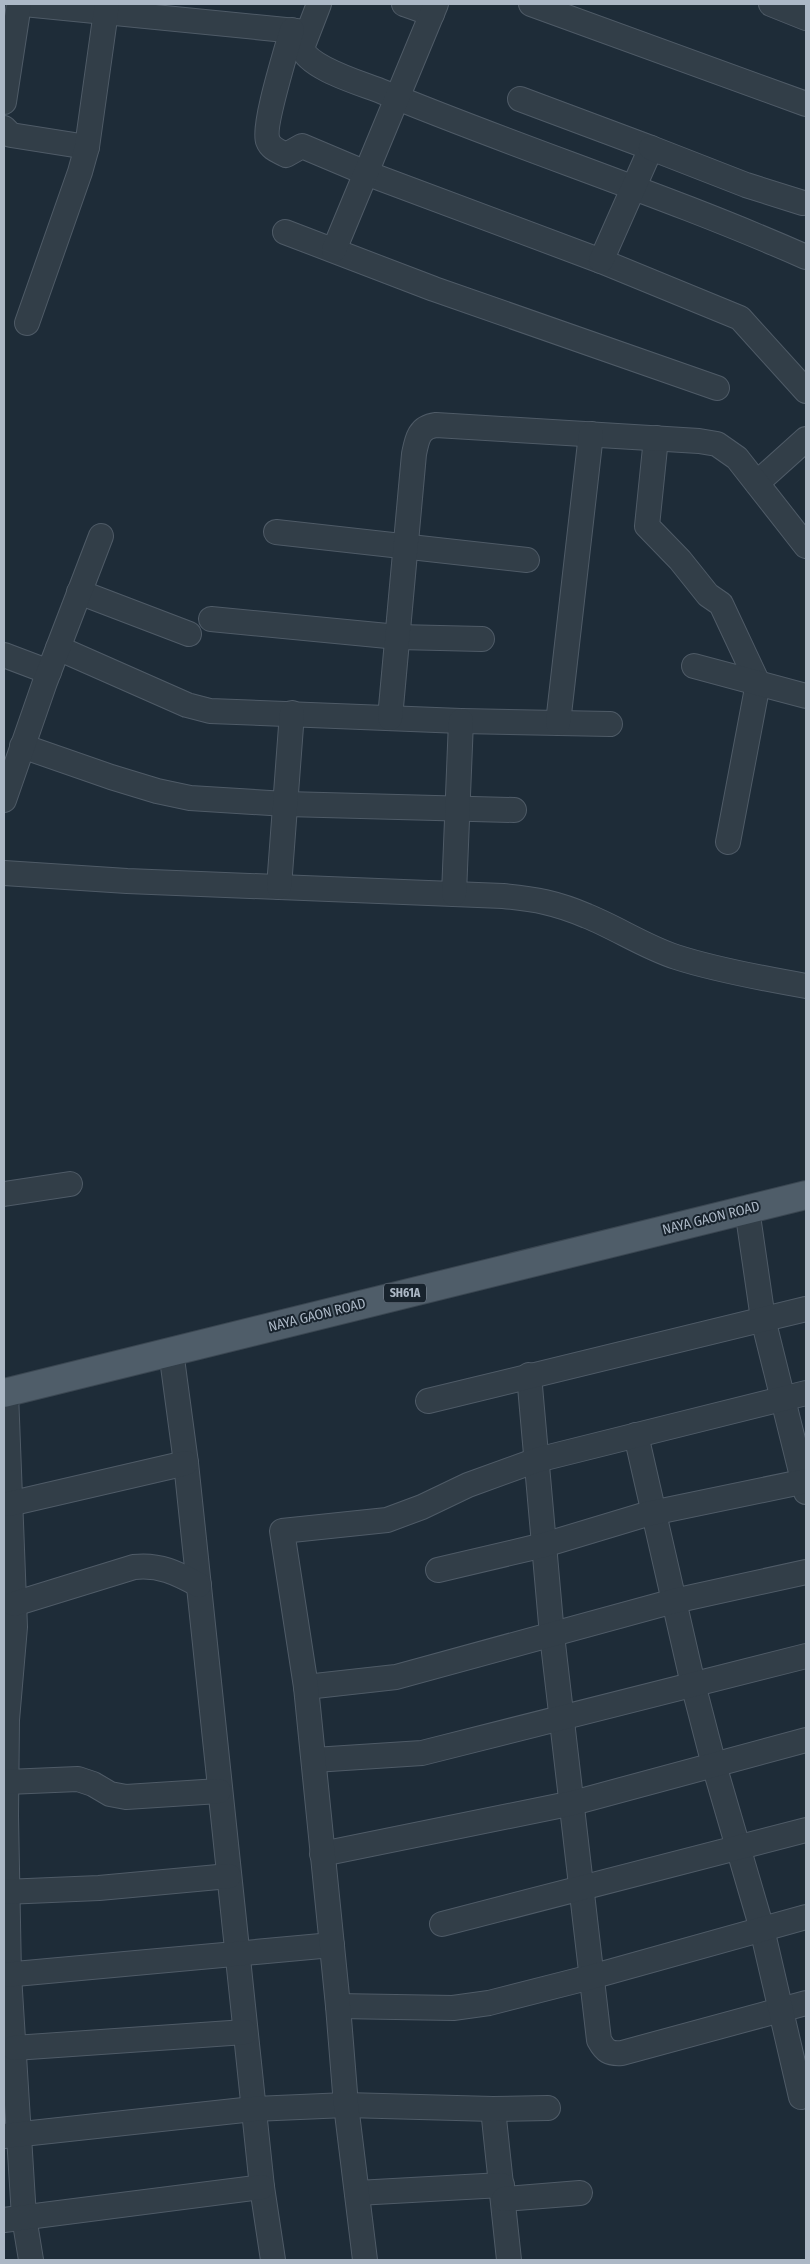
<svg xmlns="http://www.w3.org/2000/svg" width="810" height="2264" font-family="'Fira Sans Condensed',sans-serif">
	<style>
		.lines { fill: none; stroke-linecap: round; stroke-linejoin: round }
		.minor-casing { stroke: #4f5b67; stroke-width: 26 }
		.major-casing { stroke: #3b4752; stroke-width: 30 }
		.minor { stroke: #323e48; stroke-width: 24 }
		.major { stroke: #4f5d69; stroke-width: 28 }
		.labels { text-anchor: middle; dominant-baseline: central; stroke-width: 4; stroke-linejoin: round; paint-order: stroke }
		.shield { fill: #18232d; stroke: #808b98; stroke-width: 1 }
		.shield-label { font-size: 12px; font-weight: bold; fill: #acb8c6 }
		.street-label { font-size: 14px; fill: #acb8c6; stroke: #18232d }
	</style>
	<rect width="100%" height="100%" fill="#1e2c38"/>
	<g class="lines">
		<g class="minor-casing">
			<g id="minor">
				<polyline points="24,4 306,32"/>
				<path d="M319 4 302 48C309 69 364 84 383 92 523 150 668 196 806 257"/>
				<polyline points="404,4 432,14"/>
				<polyline points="531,4 806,104"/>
				<polyline points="771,4 806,18"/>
				<path d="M292 30C287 49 262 127 268 141 271 149 279 151 286 155L302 146 366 173 601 261 740 318 806 391"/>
				<polyline points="520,99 651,148 601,261"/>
				<polyline points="4,102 19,4"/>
				<polyline points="4,128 11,135 87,147"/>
				<polyline points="651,148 746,185 803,203"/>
				<polyline points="285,232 434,289 717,388"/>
				<polyline points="334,250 436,4"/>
				<polyline points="27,323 80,172 87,147 107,4"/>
				<polyline points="656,438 647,526 680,560 708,595 721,604 758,683 728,842"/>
				<polyline points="757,483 806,439"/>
				<polyline points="276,532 527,560"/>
				<polyline points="79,592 189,634"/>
				<polyline points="211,619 398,637 482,639"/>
				<polyline points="58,648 187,705 210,711 461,721 610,724"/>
				<polyline points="4,655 49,672"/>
				<polyline points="694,666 806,696"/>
				<path d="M390 718 414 454C417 439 419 427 436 425L699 441 717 444 737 458 806 546"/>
				<polyline points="558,723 591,434"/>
				<polyline points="22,746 111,777 157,791 190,798 286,804 514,810"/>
				<polyline points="4,800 45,682 101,536"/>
				<path d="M4 873 127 881 503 896C535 899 557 903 587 916 617 928 645 947 676 957 716 970 766 979 806 986"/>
				<polyline points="279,887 292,713"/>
				<polyline points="454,894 461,721"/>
				<polyline points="4,1194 70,1184"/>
				<polyline points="747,1209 763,1319 806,1492"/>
				<polyline points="171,1351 186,1463 262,2187 273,2260"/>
				<path d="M529 1375 552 1635 599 2040C605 2051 609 2054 622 2053L806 2003"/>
				<polyline points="6,1393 15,1627 7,1720 6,1816 9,1975 24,2217 31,2260"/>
				<polyline points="428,1401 806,1309"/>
				<polyline points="636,1435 693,1684 714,1765 762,1929 801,2097"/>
				<polyline points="9,1504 186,1463"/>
				<polyline points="438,1570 544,1545 647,1514 806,1481"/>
				<path d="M14 1604 134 1567C159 1564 177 1573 199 1585"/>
				<polyline points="306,1687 396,1677 674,1601 806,1572"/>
				<polyline points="314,1760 422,1753 806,1656"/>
				<polyline points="7,1782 78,1779 93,1784 110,1794 126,1797 219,1791"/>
				<polyline points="322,1854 573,1803 806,1740"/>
				<polyline points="4,1892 99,1888 229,1876"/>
				<polyline points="442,1924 806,1830"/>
				<polyline points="4,1975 332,1945"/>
				<polyline points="338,2006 453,2008 489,2003 591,1977 806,1917"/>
				<polyline points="14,2048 245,2032"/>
				<polyline points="493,2109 509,2260"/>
				<polyline points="4,2136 253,2109 346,2105 493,2109 548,2108"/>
				<polyline points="357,2193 502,2185"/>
				<polyline points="504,2199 580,2193"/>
				<polyline points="4,2220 262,2187"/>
				<polyline points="365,2260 346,2105 338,2006 306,1687 282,1531 387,1520 422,1507 468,1485 537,1460 806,1393"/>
			</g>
		</g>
		<g class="major-casing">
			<polyline id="major" points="4,1393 806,1195"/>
		</g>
		<use href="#minor" class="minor"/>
		<use href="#major" class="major"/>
	</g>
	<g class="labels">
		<rect class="shield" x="384" y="1283.5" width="42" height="19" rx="4"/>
		<g class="shield-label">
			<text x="405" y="1293">SH61A</text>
		</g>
		<g class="street-label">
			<text transform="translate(711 1218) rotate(-14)">NAYA GAON ROAD</text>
			<text transform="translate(317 1315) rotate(-14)">NAYA GAON ROAD</text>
		</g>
	</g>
	<rect width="810" height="2264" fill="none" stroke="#acb8c6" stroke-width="10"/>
</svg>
